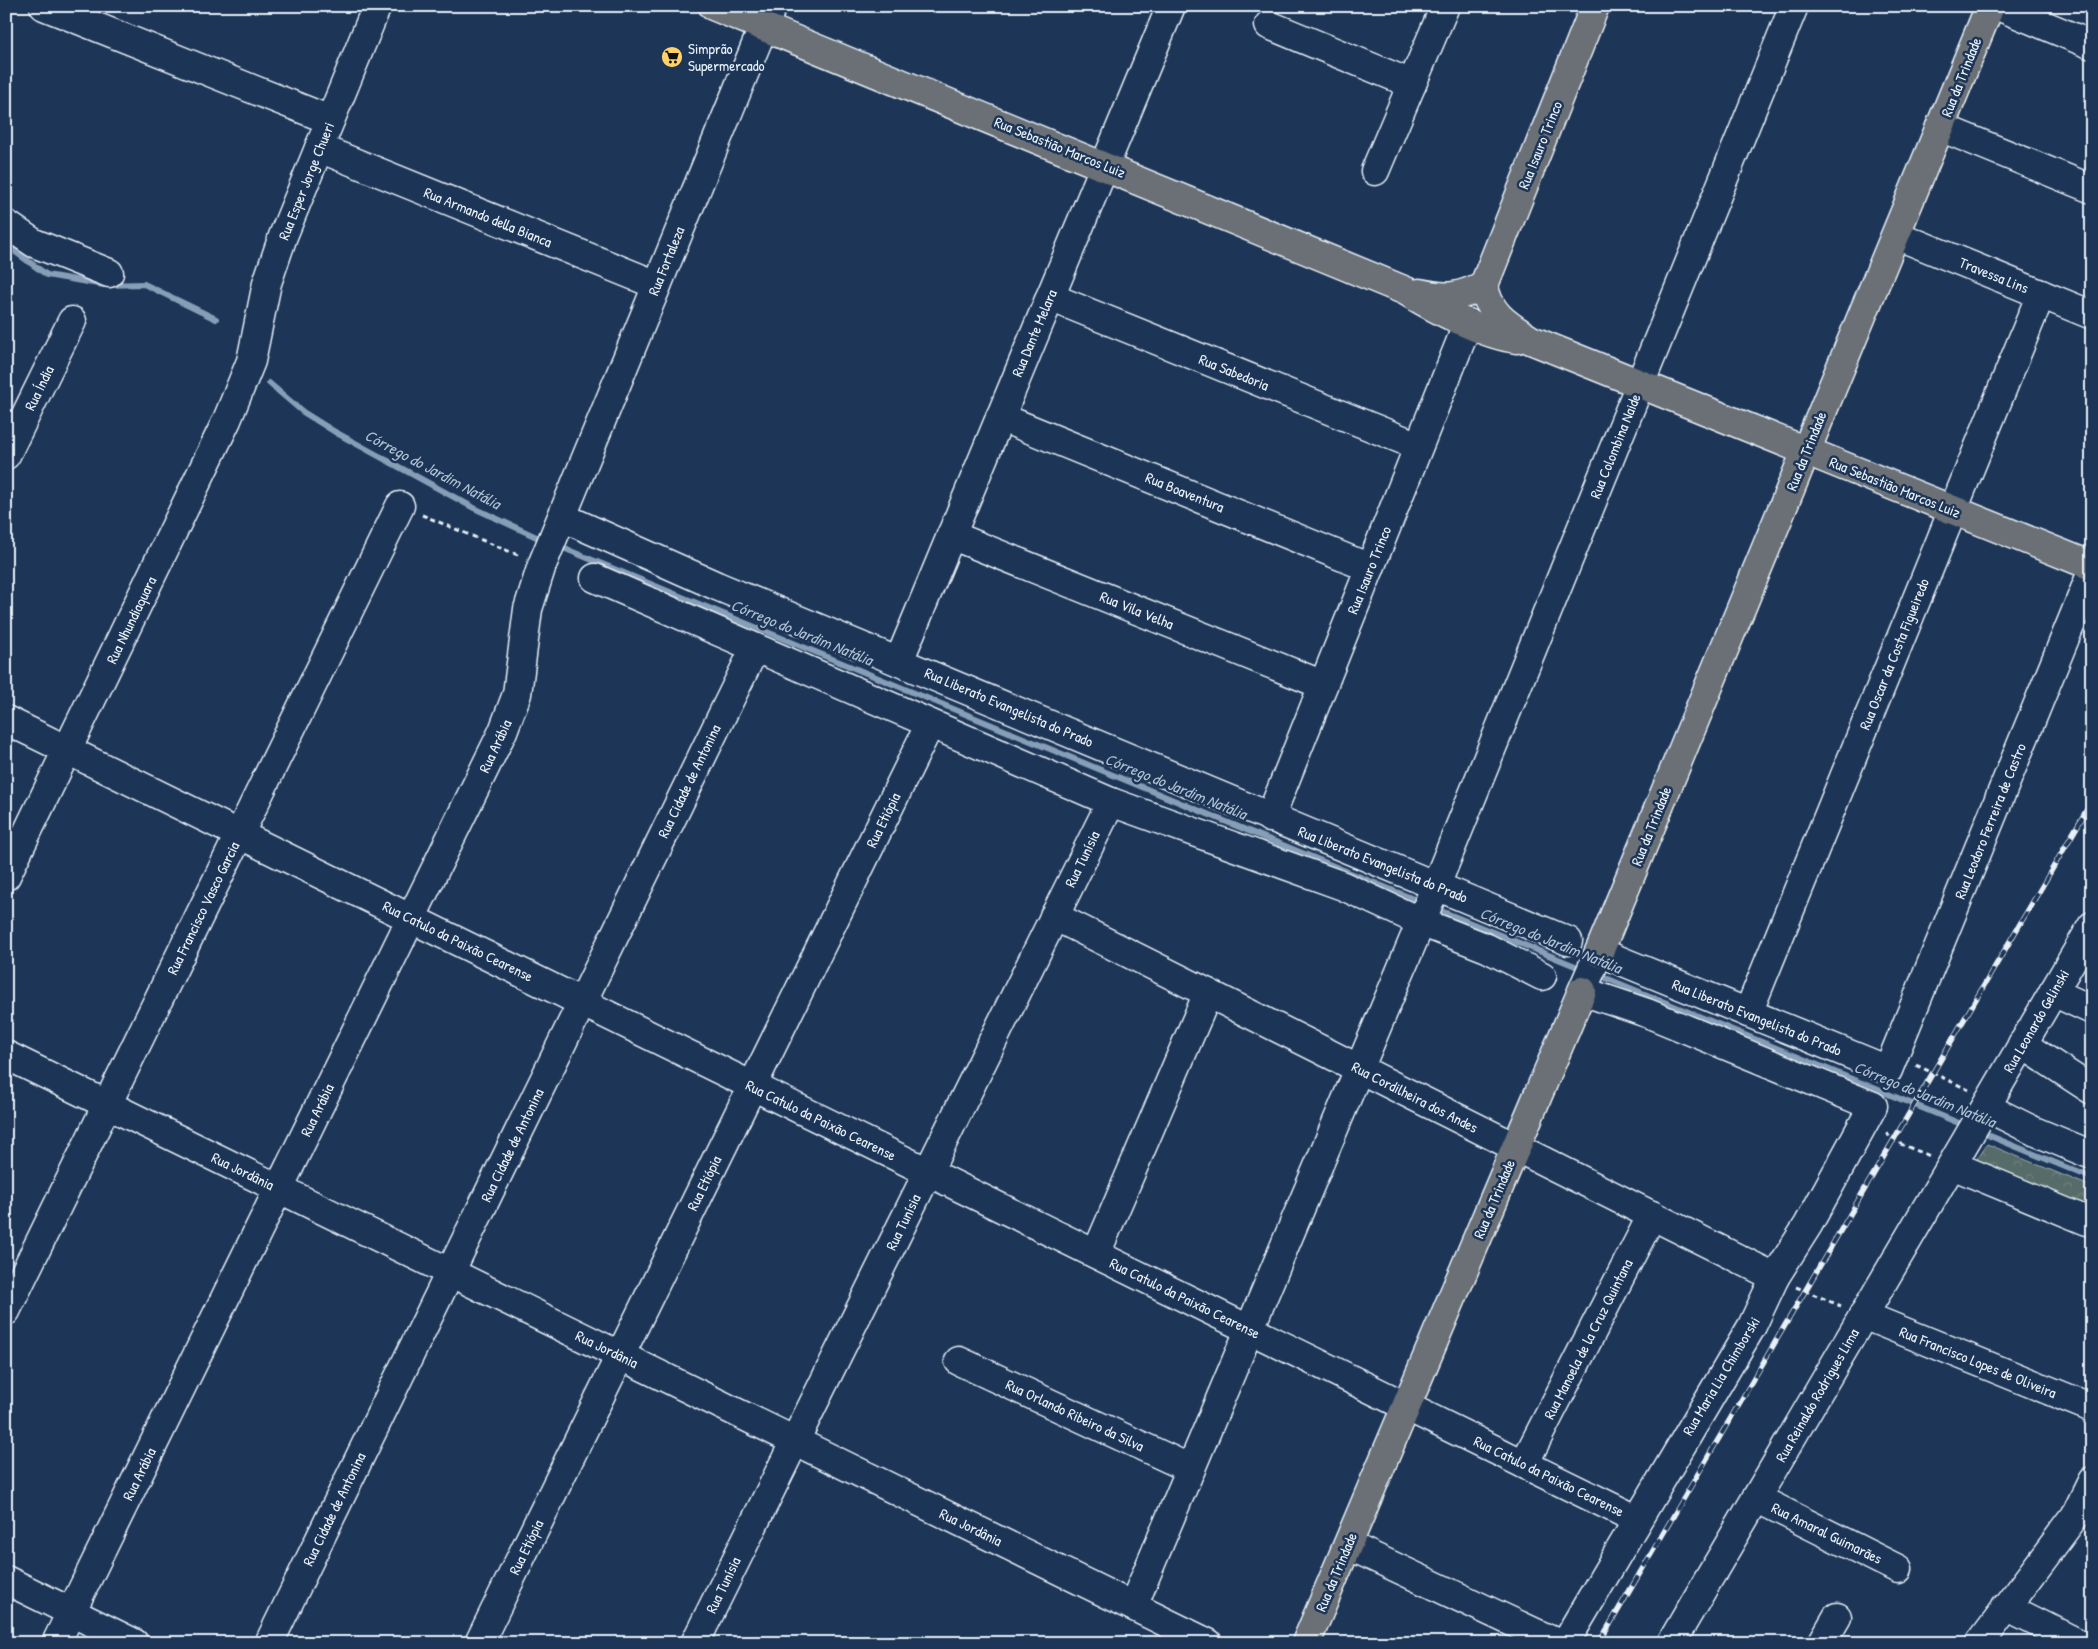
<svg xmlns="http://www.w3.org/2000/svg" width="2098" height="1649" font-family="'Patrick Hand',sans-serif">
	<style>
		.forest { fill: url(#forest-crowns); stroke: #9faeb0 }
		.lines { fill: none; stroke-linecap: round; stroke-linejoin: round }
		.stream { stroke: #879eb7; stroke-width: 6 }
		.minor-casing { stroke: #e8f1f8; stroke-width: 31 }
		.major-casing { stroke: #e8f1f8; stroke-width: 31 }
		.path { stroke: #e8f1f8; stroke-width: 3; stroke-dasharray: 5 4; stroke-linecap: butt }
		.minor { stroke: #1d3557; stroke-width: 28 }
		.major { stroke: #6b6f74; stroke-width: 28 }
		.rail-casing { stroke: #e8f1f8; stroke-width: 5.5 }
		.rail { stroke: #1d3557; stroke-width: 4; stroke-dasharray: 11; stroke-linecap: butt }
		.labels { text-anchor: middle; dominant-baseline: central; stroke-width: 5; stroke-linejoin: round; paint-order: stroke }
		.poi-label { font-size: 15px; fill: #e8f1f8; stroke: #1d3557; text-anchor: start }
		.street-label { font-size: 15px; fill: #e8f1f8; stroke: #1d3557 }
		.water-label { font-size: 16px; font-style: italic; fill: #afc0d2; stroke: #1d3557 }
	</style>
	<defs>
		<pattern id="forest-crowns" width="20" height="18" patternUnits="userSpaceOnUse" patternTransform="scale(1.25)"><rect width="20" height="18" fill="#566c68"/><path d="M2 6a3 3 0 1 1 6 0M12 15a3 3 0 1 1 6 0" fill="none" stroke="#6e817e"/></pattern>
	</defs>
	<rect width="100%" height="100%" fill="#1d3557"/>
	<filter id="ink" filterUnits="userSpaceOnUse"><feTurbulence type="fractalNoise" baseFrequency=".02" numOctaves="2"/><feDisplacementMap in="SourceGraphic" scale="10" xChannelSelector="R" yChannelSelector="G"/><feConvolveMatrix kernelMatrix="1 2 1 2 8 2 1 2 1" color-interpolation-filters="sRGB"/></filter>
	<g filter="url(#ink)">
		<polygon class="forest" points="1987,1144 2092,1187 2092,1211 1974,1163"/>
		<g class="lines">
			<g class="stream">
				<polyline points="6,245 47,275 104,285 144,284 216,319"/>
				<polyline points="269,383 303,412 335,432 474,508 545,541"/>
				<polyline points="556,545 1423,903"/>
				<polyline points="1434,908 1585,970"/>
				<polyline points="1596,974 1966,1126"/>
				<polyline points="1978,1131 2092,1178"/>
			</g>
			<g class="minor-casing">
				<g id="minor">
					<polyline points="44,6 330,120"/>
					<polyline points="1998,6 2092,45"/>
					<polyline points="1269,25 1412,84"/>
					<polyline points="1940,127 2092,189"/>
					<polyline points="319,148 657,285"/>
					<polyline points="1375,171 1445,6"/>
					<polyline points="6,224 34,243 109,273"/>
					<polyline points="1896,235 2092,315"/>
					<polyline points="1050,297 1418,446"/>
					<polyline points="1000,417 1370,568"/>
					<polyline points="6,455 72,321"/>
					<polyline points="562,517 717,586 1568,941"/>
					<polyline points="951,535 1323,685"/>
					<polyline points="595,578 1111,802 1343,886 1421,922 1487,948 1542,976"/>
					<polyline points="899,661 1171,6"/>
					<polyline points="6,720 1636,1519"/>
					<polyline points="1270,818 1468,323"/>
					<polyline points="6,876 227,420 251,361 267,283 283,236 377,6"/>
					<polyline points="1054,916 1775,1277"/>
					<polyline points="2053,992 2092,1010"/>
					<polyline points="1748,1013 2041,294"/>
					<polyline points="2022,1044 2092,1090"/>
					<polyline points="6,1055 1208,1643"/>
					<polyline points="1986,1107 2034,1131 2092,1155"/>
					<polyline points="1952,1165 2092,1223"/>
					<polyline points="1096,1254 1208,993"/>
					<polyline points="6,1311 400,506"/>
					<polyline points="1863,1315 2092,1408"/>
					<polyline points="959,1361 1191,1469"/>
					<polyline points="1524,1464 1652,1215"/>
					<polyline points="1756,1498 1898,1569"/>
					<polyline points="1348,1545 1557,1643"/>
					<polyline points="6,1580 134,1643"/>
					<polyline points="1133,1606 1421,922 1794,6"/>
					<polyline points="2006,1607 2078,1643"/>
					<polyline points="56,1643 503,731 517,694 528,609 542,565 772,6"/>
					<polyline points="269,1643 755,648"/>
					<polyline points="479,1643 930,724"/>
					<polyline points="695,1643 1111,802"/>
					<polyline points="1565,1643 1752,1326 1775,1277 1808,1225 1873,1106 1647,1013 1582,991 1599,952 1888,1070 2092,572"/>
					<polyline points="1671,1643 2092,926"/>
					<polyline points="1822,1643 1837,1617"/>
					<polyline points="1980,1643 2075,1516 2092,1481"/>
				</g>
			</g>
			<g class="major-casing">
				<g id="major">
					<path d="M713 6 1406 291C1435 309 1484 335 1517 339"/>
					<path d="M1595 6 1484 285C1488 314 1508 325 1531 340L2092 566"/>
					<path d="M1419 293C1447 299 1459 298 1484 285"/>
					<polyline points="1599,952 1990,6"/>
					<polyline points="1306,1643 1582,991"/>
				</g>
			</g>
			<g class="path">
				<polyline points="422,515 520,556"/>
				<polyline points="1916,1065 1969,1090"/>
				<polyline points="1887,1132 1891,1140 1930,1156"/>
				<polyline points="1796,1287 1841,1306"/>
			</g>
			<use href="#minor" class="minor"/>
			<use href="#major" class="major"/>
			<g class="rail-casing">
				<polyline id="rail" points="1599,1643 2092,801"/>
			</g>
			<use href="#rail" class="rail"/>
		</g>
	</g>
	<defs>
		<g id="supermarket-disc" transform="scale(1.125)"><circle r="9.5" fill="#ffd166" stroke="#1d3557"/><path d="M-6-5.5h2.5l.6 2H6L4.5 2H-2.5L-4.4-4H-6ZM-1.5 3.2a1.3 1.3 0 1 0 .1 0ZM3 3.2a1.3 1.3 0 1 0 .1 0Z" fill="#111"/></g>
	</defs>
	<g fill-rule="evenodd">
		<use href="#supermarket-disc" x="672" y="57"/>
	</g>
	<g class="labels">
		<g class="poi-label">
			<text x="688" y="48">Simprão<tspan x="688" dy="17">Supermercado</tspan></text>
		</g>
		<g class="street-label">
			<text transform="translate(1961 77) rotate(-68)">Rua da Trindade</text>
			<text transform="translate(1540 145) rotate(-68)">Rua Isauro Trinco</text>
			<text transform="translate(1060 147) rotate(22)">Rua Sebastião Marcos Luiz</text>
			<text transform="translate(306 181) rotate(-68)">Rua Esper Jorge Chueri</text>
			<text transform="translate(488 217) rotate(22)">Rua Armando della Bianca</text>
			<text transform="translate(666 261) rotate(-68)">Rua Fortaleza</text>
			<text transform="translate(1994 275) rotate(22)">Travessa Lins</text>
			<text transform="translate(1034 333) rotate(-67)">Rua Dante Melara</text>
			<text transform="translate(1234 372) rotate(22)">Rua Sabedoria</text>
			<text transform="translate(39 388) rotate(-64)">Rua Índia</text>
			<text transform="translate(1615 446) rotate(-68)">Rua Colombina Naide</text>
			<text transform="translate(1806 451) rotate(-68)">Rua da Trindade</text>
			<text transform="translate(1895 487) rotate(22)">Rua Sebastião Marcos Luiz</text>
			<text transform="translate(1185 492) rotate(22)">Rua Boaventura</text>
			<text transform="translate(1369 570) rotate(-68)">Rua Isauro Trinco</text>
			<text transform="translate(1137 610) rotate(22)">Rua Vila Velha</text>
			<text transform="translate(131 620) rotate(-64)">Rua Nhundiaquara</text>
			<text transform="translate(1894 654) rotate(-68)">Rua Oscar da Costa Figueiredo</text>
			<text transform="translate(1009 707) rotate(23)">Rua Liberato Evangelista do Prado</text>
			<text transform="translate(495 746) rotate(-65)">Rua Arábia</text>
			<text transform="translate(689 781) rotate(-64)">Rua Cidade de Antonina</text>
			<text transform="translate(883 820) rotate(-64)">Rua Etiópia</text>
			<text transform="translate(1990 821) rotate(-68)">Rua Leodoro Ferreira de Castro</text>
			<text transform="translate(1651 826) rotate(-68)">Rua da Trindade</text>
			<text transform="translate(1082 859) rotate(-64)">Rua Tunísia</text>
			<text transform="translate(1383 864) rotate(22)">Rua Liberato Evangelista do Prado</text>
			<text transform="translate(203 908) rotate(-64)">Rua Francisco Vasco Garcia</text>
			<text transform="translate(458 941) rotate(26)">Rua Catulo da Paixão Cearense</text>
			<text transform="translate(1757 1017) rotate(22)">Rua Liberato Evangelista do Prado</text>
			<text transform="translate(2036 1021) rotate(-60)">Rua Leonardo Gelinski</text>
			<text transform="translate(1415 1097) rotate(27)">Rua Cordilheira dos Andes</text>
			<text transform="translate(317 1110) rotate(-64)">Rua Arábia</text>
			<text transform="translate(821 1120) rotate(26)">Rua Catulo da Paixão Cearense</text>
			<text transform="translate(512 1145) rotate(-64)">Rua Cidade de Antonina</text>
			<text transform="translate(243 1171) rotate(26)">Rua Jordânia</text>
			<text transform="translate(704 1183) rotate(-64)">Rua Etiópia</text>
			<text transform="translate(1494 1199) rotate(-67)">Rua da Trindade</text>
			<text transform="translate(903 1222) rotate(-64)">Rua Tunísia</text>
			<text transform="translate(1185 1298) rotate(26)">Rua Catulo da Paixão Cearense</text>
			<text transform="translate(1588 1339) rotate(-63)">Rua Manoela de la Cruz Quintana</text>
			<text transform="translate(607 1349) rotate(26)">Rua Jordânia</text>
			<text transform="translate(1978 1362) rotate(22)">Rua Francisco Lopes de Oliveira</text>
			<text transform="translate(1721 1376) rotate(-59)">Rua Maria Lia Chimborski</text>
			<text transform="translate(1817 1395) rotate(-60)">Rua Reinaldo Rodrigues Lima</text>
			<text transform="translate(1075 1415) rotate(25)">Rua Orlando Ribeiro da Silva</text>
			<text transform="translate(139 1474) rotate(-64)">Rua Arábia</text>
			<text transform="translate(1549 1476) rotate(26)">Rua Catulo da Paixão Cearense</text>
			<text transform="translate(334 1509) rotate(-64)">Rua Cidade de Antonina</text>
			<text transform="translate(971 1527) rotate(26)">Rua Jordânia</text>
			<text transform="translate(1827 1533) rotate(26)">Rua Amaral Guimarães</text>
			<text transform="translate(526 1547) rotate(-64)">Rua Etiópia</text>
			<text transform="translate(1336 1572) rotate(-67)">Rua da Trindade</text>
			<text transform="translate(723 1585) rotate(-64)">Rua Tunísia</text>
		</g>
		<g class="water-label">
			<text transform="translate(433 469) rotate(28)">Córrego do Jardim Natália</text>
			<text transform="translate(802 632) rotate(22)">Córrego do Jardim Natália</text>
			<text transform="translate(1176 786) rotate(22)">Córrego do Jardim Natália</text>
			<text transform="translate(1551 940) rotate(22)">Córrego do Jardim Natália</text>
			<text transform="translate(1925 1094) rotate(22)">Córrego do Jardim Natália</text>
		</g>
	</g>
	<rect width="2098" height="1649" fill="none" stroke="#1d3557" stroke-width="25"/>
	<rect x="12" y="12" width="2073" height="1624" fill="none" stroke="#e8f1f8" stroke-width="2" filter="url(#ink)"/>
</svg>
